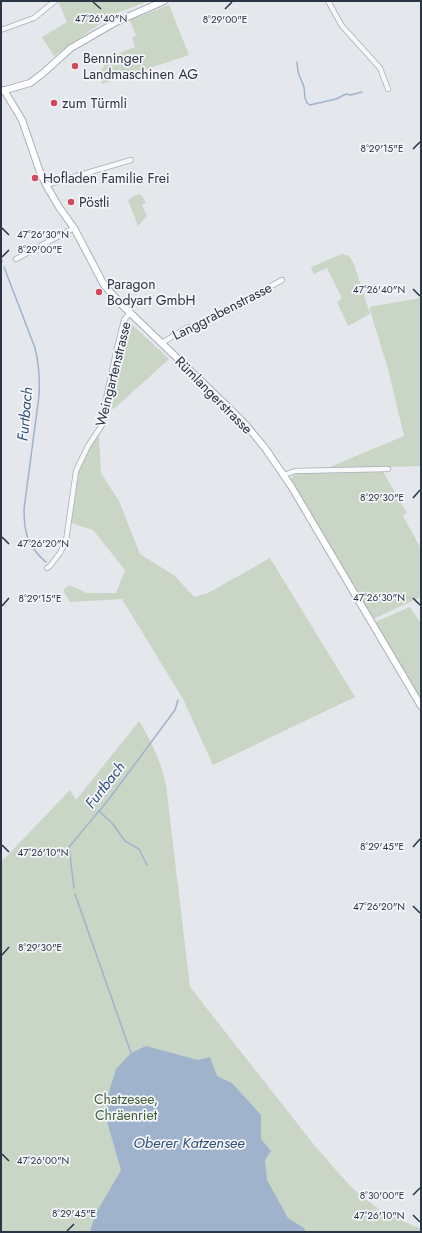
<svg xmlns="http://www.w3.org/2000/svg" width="422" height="1233" font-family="Jost,sans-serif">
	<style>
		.green { fill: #c9d6c5 }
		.water { fill: #9fb4cc }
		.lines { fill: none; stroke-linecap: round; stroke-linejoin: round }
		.stream { stroke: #9fb4cc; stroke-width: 1.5 }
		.street-casing { stroke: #a9aeb7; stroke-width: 6 }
		.secondary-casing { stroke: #a9aeb7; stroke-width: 8 }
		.street { stroke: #f7f8fa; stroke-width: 4.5 }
		.secondary { stroke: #fff; stroke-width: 6 }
		.ticks { fill: none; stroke: #2b3445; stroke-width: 1.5 }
		.poi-dot { fill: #d1495b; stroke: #f4f6f9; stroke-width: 1.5 }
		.labels { text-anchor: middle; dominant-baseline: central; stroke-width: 3.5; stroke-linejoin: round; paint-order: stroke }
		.poi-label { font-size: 14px; fill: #2b3445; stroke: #f4f6f9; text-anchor: start }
		.street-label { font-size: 14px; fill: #2b3445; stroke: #f4f6f9 }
		.park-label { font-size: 14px; fill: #3f6138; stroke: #f4f6f9 }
		.water-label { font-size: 15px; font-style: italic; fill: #34527a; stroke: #f4f6f9 }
		.ticks-label { font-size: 10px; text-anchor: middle; fill: #2b3445; stroke: #f4f6f9; stroke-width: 3.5; stroke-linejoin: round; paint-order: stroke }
	</style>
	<rect width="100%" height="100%" fill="#e4e7ec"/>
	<g class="green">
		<polygon points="58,1 149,1 114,14 54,56 42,37 67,22"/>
		<polygon points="169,5 189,55 102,84 100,71 104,67 103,60 135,47 132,38 136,36 130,20"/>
		<polygon points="138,194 142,196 146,203 142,205 147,216 138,226 128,200"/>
		<polygon points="342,254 349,256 354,264 370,314 348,326 337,302 342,298 327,268 314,274 311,267"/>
		<polygon points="421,298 421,466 325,469 404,436 388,369 369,307"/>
		<polygon points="126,319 169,359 115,408 106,411"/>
		<polygon points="99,435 101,473 119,501 140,554 175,576 194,597 208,593 270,558 355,697 213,765 183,699 122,599 70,602 63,590 69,585 87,593 116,593 125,570 93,530 71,523 79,471 89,448"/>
		<path d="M382 470 407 513 403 516 421 549V597L373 619 291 482C291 478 292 475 296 473Z"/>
		<polygon points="410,607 421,624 421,702 375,622"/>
		<path d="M139 721C153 744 160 760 166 785L190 987 315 1146 351 1187 381 1211 421 1229V1232H1V862L70 790 76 800Z"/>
	</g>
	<polygon class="water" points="146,1046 198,1060 210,1057 217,1076 232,1083 261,1115 261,1139 271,1151 265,1160 267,1180 288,1218 304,1228 306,1232 90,1232 95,1215 121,1170 106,1118 108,1095 116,1069 131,1053"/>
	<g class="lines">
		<g class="stream">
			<polyline points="297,62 298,72 304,87 305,98 307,103 310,105 336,99 346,94 351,95 362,92"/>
			<polyline points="1,259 2,262"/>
			<path d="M4 267 35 348C39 364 40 379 39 396L24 509C24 532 27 546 46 562"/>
			<polyline points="99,811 112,823 125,841 139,849 147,865"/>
			<polyline points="74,888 69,847 109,799 175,710 178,700"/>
			<polyline points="75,894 131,1053"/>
		</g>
		<g class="street-casing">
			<g id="street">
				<polyline points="328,1 342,26 380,68 388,89"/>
				<polyline points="1,30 34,18 55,1"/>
				<polyline points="46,185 131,160"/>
				<polyline points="16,259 74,228"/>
				<polyline points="162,343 186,328 197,326 282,280"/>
				<polyline points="284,475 295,471 388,469"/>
				<polyline points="47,568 50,566 60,553 66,541 76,471 88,446 102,425 106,399 117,348 124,320 130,313"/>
			</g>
		</g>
		<g class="secondary-casing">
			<g id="secondary">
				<polyline points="4,90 22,120 40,172 46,185 59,207 74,228 104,285 122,305 228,407 246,425 265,448 291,486 421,706"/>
				<polyline points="2,91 30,83 42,74 71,48 116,22 164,1"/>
			</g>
		</g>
		<use href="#street" class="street"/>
		<use href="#secondary" class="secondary"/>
	</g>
	<path class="ticks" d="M93 2 101 9M225 9 232 2M413 149 420 142M2 228 9 235M2 257 9 250M413 289 420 296M413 498 420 490M2 537 9 544M413 598 420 605M2 606 9 598M2 845 9 852M413 847 420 839M413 906 420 913M2 955 9 947M2 1154 9 1161M413 1195 420 1188M413 1215 420 1222M67 1231 74 1224"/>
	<g class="poi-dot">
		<circle cx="75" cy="66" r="4"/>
		<circle cx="54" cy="103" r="4"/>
		<circle cx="35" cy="178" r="4"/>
		<circle cx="71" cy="202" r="4"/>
		<circle cx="99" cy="292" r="4"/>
	</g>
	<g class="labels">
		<g class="poi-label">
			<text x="83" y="58">Benninger<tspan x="83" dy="16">Landmaschinen AG</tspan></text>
			<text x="62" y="103">zum Türmli</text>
			<text x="43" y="178">Hofladen Familie Frei</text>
			<text x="79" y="202">Pöstli</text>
			<text x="107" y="284">Paragon<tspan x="107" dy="16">Bodyart GmbH</tspan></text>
		</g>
		<g class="street-label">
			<text transform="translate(222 311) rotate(-27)">Langgrabenstrasse</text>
			<text transform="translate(113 374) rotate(-76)">Weingartenstrasse</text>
			<text transform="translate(214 395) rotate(45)">Rümlangerstrasse</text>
		</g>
		<g class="park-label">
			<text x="126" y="1099">Chatzesee,<tspan x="126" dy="16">Chräenriet</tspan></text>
		</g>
		<g class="water-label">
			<text transform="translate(25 414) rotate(-85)">Furtbach</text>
			<text transform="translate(105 785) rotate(-52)">Furtbach</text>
			<text x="189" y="1143">Oberer Katzensee</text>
		</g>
	</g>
	<g class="ticks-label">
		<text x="101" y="22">47°26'40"N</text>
		<text x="225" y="23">8°29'00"E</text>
		<text x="382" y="152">8°29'15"E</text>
		<text x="43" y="238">47°26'30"N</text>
		<text x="40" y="253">8°29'00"E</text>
		<text x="379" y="293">47°26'40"N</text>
		<text x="382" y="501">8°29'30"E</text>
		<text x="43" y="547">47°26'20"N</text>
		<text x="379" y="601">47°26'30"N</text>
		<text x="40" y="602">8°29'15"E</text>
		<text x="382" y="850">8°29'45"E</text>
		<text x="43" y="856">47°26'10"N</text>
		<text x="379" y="910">47°26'20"N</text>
		<text x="40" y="951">8°29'30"E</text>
		<text x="43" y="1164">47°26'00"N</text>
		<text x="382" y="1199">8°30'00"E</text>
		<text x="74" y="1217">8°29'45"E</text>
		<text x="379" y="1219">47°26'10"N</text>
	</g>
	<rect width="422" height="1233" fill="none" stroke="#2b3445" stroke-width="4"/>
</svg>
